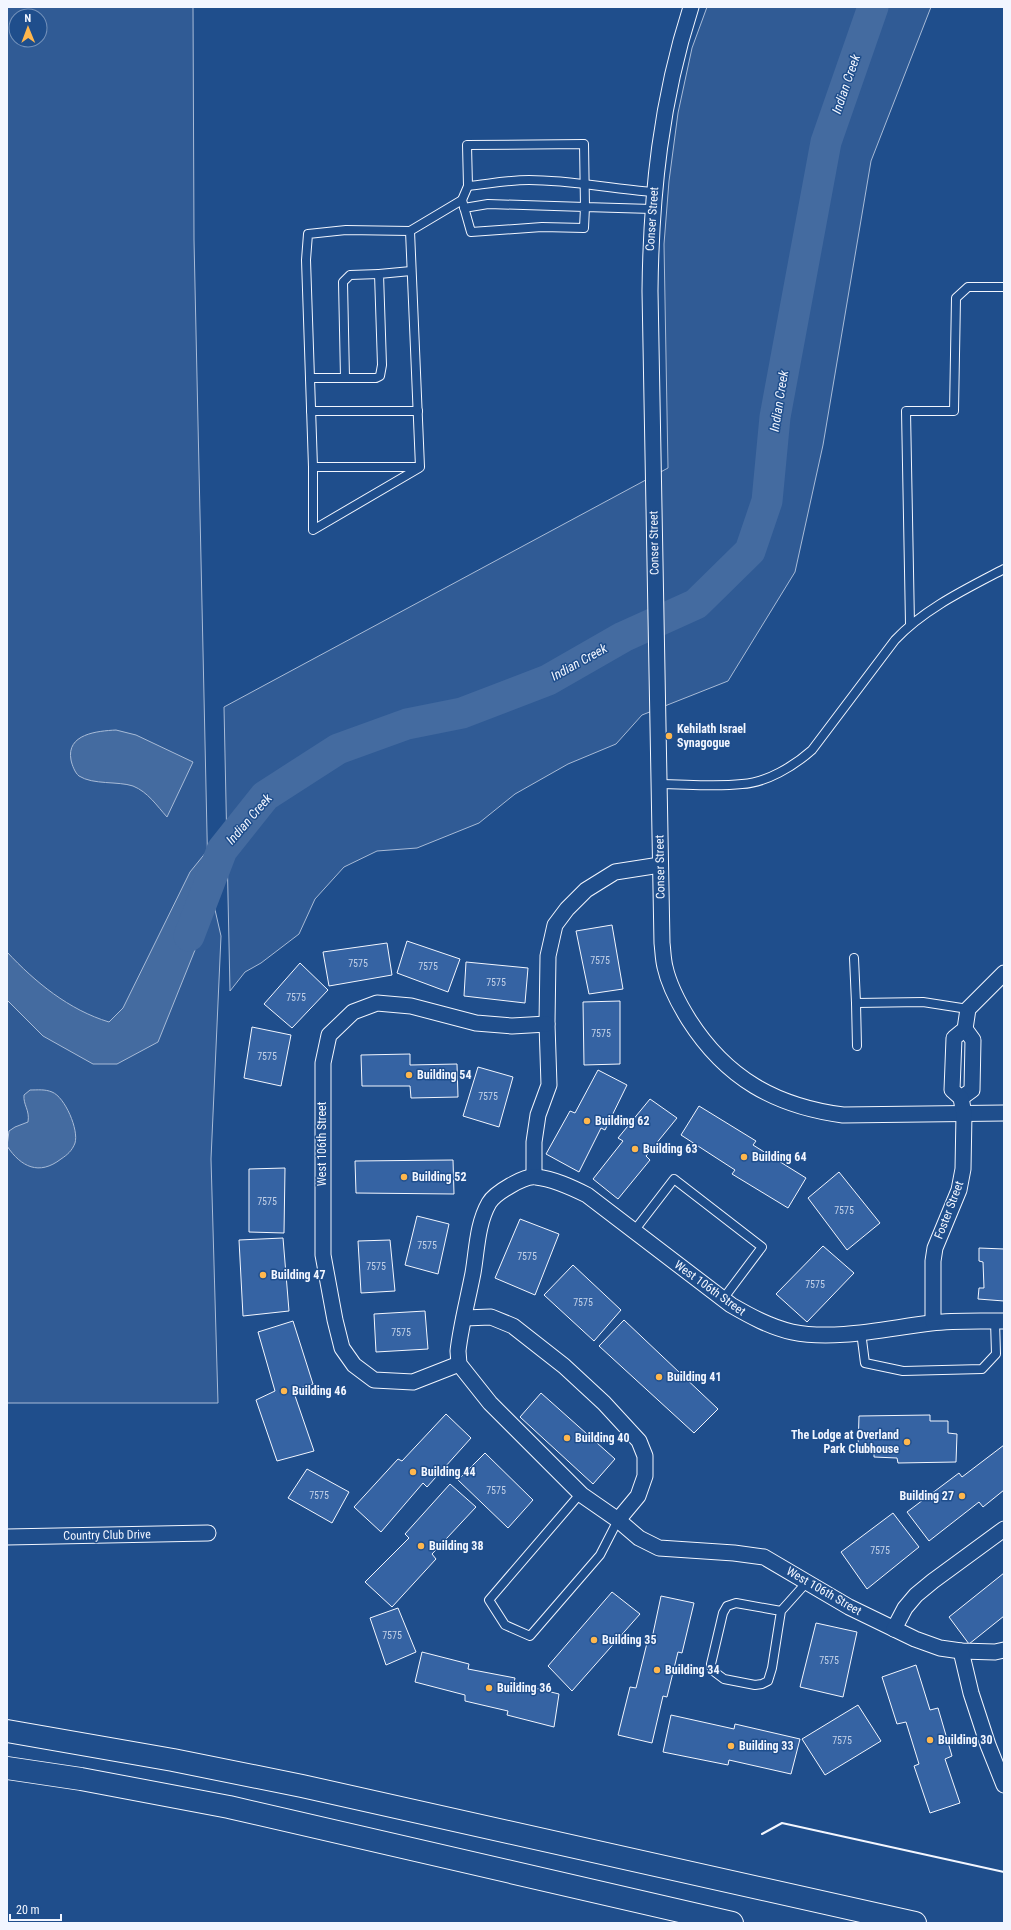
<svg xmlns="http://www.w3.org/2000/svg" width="1011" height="1930" font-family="'Roboto Condensed',sans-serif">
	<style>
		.built { fill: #305b95; stroke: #a8bbd7; fill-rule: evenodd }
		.water { fill: #446ba0; stroke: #a8bbd7 }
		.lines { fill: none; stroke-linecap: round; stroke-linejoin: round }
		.river { stroke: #446ba0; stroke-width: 31 }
		.building { fill: #3563a3; stroke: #f2f6ff }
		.lane-casing { stroke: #f2f6ff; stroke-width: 10 }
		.street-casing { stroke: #f2f6ff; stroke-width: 17 }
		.highway-casing { stroke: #f2f6ff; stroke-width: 24 }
		.lane { stroke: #1f4e8c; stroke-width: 8 }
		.street { stroke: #1f4e8c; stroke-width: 15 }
		.highway { stroke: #1f4e8c; stroke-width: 22 }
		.wall { stroke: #f2f6ff; stroke-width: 2 }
		.poi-dot { fill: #ffb74d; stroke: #1f4e8c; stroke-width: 1.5 }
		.labels { text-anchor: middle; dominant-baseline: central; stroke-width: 3; stroke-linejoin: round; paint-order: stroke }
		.number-label { font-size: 10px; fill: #c3d1e8 }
		.street-label { font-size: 12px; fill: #f2f6ff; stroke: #1f4e8c }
		.poi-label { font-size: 12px; font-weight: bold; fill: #f2f6ff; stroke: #1f4e8c; text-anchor: start }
		.water-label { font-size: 13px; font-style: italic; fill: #f2f6ff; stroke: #1f4e8c }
	</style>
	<rect width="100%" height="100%" fill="#1f4e8c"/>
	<g class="built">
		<path d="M7 7H193L194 240 208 879 221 936 211 1159 218 1403H7ZM16 16H40V40H16Z"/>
		<polygon points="707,7 931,7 871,161 823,445 795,572 728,681 642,715 616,744 568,764 515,794 479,823 417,848 377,851 344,867 315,899 299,934 261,963 245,972 230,991 224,707 668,468 664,244 669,181 678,113 692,48"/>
	</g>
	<g class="water">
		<path d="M116 730 136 735 193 762 167 817C157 806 148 792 133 786 118 781 93 785 79 776 75 773 72 765 71 760 66 734 97 731 116 730Z"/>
		<path d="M207 851 208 879 195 950 158 1042 117 1064H93L43 1036 7 1000V952C35 982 69 1010 109 1022L123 1008 190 872Z"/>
		<path d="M30 1090C38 1090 45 1089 52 1092 65 1097 79 1130 75 1143 72 1151 67 1155 61 1159 39 1176 21 1167 7 1146L9 1131 15 1127 28 1122C30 1110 23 1105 24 1095Z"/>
	</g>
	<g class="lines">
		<polyline class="river" points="189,936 222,850 265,796 338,749 407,724 462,713 548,680 623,637 696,604 750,551 767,501 775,417 826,142 873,7"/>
	</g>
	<g class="building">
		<polygon points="612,925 623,989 589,994 576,931"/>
		<polygon points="407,941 460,959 448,992 397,973"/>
		<polygon points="387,943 392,975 329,986 323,952"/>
		<polygon points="466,962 528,968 525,1003 464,996"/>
		<polygon points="300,963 328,990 292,1028 264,1004"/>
		<polygon points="620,1001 620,1064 584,1065 583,1002"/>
		<polygon points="252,1027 291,1035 281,1086 244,1078"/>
		<polygon points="410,1054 410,1065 457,1064 458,1097 411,1098 410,1086 362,1086 361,1055"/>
		<polygon points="478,1067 513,1077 499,1127 463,1116"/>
		<polygon points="598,1070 627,1085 605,1130 601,1128 579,1172 546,1154 570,1111 575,1113"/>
		<polygon points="650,1099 677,1118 646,1156 650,1160 618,1199 593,1179 623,1141 618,1138"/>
		<polygon points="699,1106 756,1141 753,1145 806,1178 788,1208 732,1174 735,1170 681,1135"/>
		<polygon points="453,1160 454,1194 356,1193 355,1161"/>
		<polygon points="285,1168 284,1233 249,1232 249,1169"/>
		<polygon points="839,1172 880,1223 847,1250 808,1198"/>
		<polygon points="417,1216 449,1224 438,1274 405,1265"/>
		<polygon points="520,1219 559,1234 535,1295 495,1278"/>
		<polygon points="283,1238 289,1311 243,1316 239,1240"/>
		<polygon points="390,1240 395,1291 361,1293 358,1241"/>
		<polygon points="823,1246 854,1273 807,1322 776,1294"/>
		<polygon points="979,1248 1004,1249 1004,1301 978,1299 979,1288 984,1288 983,1262 979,1261"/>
		<polygon points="573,1265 621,1310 594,1341 544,1295"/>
		<polygon points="425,1311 428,1349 376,1352 374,1314"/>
		<polygon points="624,1320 718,1409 694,1433 599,1346"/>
		<polygon points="293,1321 313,1384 293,1390 314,1451 277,1461 256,1400 275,1391 258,1332"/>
		<polygon points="541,1393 615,1459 593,1484 520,1417"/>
		<polygon points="446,1414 471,1438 427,1487 423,1483 381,1532 354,1507 398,1459 402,1461"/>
		<polygon points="930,1415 930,1421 948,1421 948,1433 957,1434 956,1462 898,1463 897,1458 874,1457 874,1450 858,1449 859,1416"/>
		<polygon points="1004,1445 1004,1490 983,1507 979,1502 929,1541 907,1512 959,1473 962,1477"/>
		<polygon points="485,1453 533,1500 508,1528 458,1480"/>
		<polygon points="307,1469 349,1492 332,1523 288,1498"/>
		<polygon points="450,1484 476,1507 432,1554 436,1559 392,1607 365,1582 409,1538 405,1534"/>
		<polygon points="893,1513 919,1547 867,1589 841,1552"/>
		<polygon points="1004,1573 1004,1616 969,1644 949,1617"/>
		<polygon points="612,1592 640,1614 572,1691 548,1666"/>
		<polygon points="661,1596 694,1603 682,1653 678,1652 667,1697 663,1696 652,1743 618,1735 630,1687 636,1688 647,1643 651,1643"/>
		<polygon points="398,1608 416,1652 386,1665 370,1618"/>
		<polygon points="816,1623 857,1632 843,1697 800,1687"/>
		<polygon points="422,1652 469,1664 468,1669 515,1678 514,1683 559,1694 554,1727 507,1715 508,1711 465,1701 465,1695 415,1682"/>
		<polygon points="916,1665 930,1710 938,1708 952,1756 945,1759 960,1803 930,1813 914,1766 919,1764 906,1722 897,1724 882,1677"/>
		<polygon points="858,1705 881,1741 825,1775 802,1739"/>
		<polygon points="671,1715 734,1729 735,1724 800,1739 791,1774 729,1760 728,1765 663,1752"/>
	</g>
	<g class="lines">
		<g class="lane-casing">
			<g id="lane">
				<path d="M468 186C488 184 509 180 529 180 571 180 612 189 654 192"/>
				<polyline points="464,208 488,204 585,207 584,228 542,227 471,232 462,200 468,186 467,145 584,144 585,207 652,209"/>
				<polyline points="410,231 346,230 308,234 306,260 313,467 420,467 410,231 462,200"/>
				<polyline points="310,378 376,378 380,376 382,365 379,274 411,271"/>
				<polyline points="345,378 343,282 350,275 379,274"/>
				<polyline points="311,411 418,411"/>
				<polyline points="313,467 313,530 419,468"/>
				<polyline points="910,624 906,411 954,411 956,298 968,287 1004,287"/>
				<path d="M659 784C686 784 714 787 742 784 766 783 794 766 812 750L895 640C924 609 966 589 1004 569"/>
				<polyline points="854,958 856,1003 923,1002 968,1009"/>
				<polyline points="856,1003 857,1046"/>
				<polyline points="634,1231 674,1179 762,1247 723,1299"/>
				<polyline points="861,1332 865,1363 903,1371 982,1369 996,1354 995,1321"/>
				<polyline points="580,1494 489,1600 505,1625 530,1636 600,1555 618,1520"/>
				<polyline points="781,1611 736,1603 727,1606 723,1613 711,1664 712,1670 724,1679 755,1685 762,1684 768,1681 772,1668 781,1611 807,1582"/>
			</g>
		</g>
		<g class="street-casing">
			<g id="street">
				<path d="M691 7C661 100 651 194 650 291L662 943C663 951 663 959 665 967 669 985 679 1004 689 1020 726 1078 775 1106 843 1115L1004 1113"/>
				<polyline points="961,1098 972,1090 973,1040 965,1029"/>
				<polyline points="534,1176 534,1142 538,1115 549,1085 547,1024 548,956 555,925 567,909 586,890 615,872 660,865"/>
				<polyline points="464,1318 491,1317 513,1326 564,1366 604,1403 639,1441 645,1456 645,1476 638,1496 618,1520"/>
				<path d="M1004 1321C980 1321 955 1320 931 1323 888 1328 835 1341 792 1332 770 1327 750 1316 731 1305L587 1195C571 1187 554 1179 536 1177 525 1175 495 1193 489 1203 477 1224 477 1250 473 1273 468 1299 461 1325 458 1351L459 1364 490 1403 582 1495 618 1520 639 1538 659 1548 734 1553 764 1557 849 1607 915 1639 940 1648 961 1651 995 1652 1004 1650"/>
				<polyline points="933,1322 933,1261 935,1248 959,1190 963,1169 964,1114 961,1098 952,1090 954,1038 965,1029 968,1009 1004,973"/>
				<polyline points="459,1364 413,1382 374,1380 354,1365 342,1348 335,1320 323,1255 323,1063 329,1035 353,1012 377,1003 411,1006 476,1023 512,1026 547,1024"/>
				<polyline points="7,1537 208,1533"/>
				<polyline points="894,1629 905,1608 916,1595 933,1581 1004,1529"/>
				<polyline points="961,1651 971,1693 988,1745 1004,1785"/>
			</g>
		</g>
		<g class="highway-casing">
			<g id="highway">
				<polyline points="7,1731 173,1760 302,1786 915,1923"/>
				<polyline points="7,1768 81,1779 229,1807 732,1923"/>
			</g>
		</g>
		<use href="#lane" class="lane"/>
		<use href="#street" class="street"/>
		<use href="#highway" class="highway"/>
		<polyline class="wall" points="762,1834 782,1823 1004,1872"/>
	</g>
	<g class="poi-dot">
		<circle cx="669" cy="736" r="4"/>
		<circle cx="409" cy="1075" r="4"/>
		<circle cx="587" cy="1121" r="4"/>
		<circle cx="635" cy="1149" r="4"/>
		<circle cx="744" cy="1157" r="4"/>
		<circle cx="404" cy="1177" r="4"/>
		<circle cx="263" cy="1275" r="4"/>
		<circle cx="659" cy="1377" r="4"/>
		<circle cx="284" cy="1391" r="4"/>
		<circle cx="567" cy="1438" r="4"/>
		<circle cx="907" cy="1442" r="4"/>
		<circle cx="413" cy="1472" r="4"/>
		<circle cx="962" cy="1496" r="4"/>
		<circle cx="421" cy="1546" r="4"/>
		<circle cx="594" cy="1640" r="4"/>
		<circle cx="657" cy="1670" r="4"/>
		<circle cx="489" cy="1688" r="4"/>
		<circle cx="930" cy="1740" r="4"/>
		<circle cx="731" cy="1746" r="4"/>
	</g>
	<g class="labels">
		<g class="number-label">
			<text x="600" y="960">7575</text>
			<text x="358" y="963">7575</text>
			<text x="428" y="966">7575</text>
			<text x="496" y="982">7575</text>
			<text x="296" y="997">7575</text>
			<text x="601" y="1033">7575</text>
			<text x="267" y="1056">7575</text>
			<text x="488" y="1096">7575</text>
			<text x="267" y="1201">7575</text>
			<text x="844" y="1210">7575</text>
			<text x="427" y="1245">7575</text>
			<text x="527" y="1256">7575</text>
			<text x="376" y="1266">7575</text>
			<text x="815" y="1284">7575</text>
			<text x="583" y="1302">7575</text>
			<text x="401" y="1332">7575</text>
			<text x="496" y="1490">7575</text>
			<text x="319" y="1495">7575</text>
			<text x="880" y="1550">7575</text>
			<text x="392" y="1635">7575</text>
			<text x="829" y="1660">7575</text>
			<text x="842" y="1740">7575</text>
		</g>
		<g class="street-label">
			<text transform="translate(652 219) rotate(-86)">Conser Street</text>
			<text transform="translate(654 543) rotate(-91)">Conser Street</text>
			<text transform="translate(660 867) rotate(-91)">Conser Street</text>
			<text transform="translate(322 1144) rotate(-90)">West 106th Street</text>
			<text transform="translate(949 1210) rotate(-69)">Foster Street</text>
			<text transform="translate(710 1288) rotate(36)">West 106th Street</text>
			<text transform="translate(107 1535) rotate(-1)">Country Club Drive</text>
			<text transform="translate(824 1591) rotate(30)">West 106th Street</text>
		</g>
		<g class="poi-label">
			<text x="677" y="729">Kehilath Israel<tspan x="677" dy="14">Synagogue</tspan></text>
			<text x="417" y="1075">Building 54</text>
			<text x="595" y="1121">Building 62</text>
			<text x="643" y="1149">Building 63</text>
			<text x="752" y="1157">Building 64</text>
			<text x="412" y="1177">Building 52</text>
			<text x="271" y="1275">Building 47</text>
			<text x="667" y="1377">Building 41</text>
			<text x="292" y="1391">Building 46</text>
			<text x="899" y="1435" text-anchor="end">The Lodge at Overland<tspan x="899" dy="14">Park Clubhouse</tspan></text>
			<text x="575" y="1438">Building 40</text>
			<text x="421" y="1472">Building 44</text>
			<text x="954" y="1496" text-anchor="end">Building 27</text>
			<text x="429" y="1546">Building 38</text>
			<text x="602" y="1640">Building 35</text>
			<text x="665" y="1670">Building 34</text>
			<text x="497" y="1688">Building 36</text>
			<text x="938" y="1740">Building 30</text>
			<text x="739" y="1746">Building 33</text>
		</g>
		<g class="water-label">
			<text transform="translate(846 84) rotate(-71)">Indian Creek</text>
			<text transform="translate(779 401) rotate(-81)">Indian Creek</text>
			<text transform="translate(579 662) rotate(-29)">Indian Creek</text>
			<text transform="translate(249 819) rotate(-49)">Indian Creek</text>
		</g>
	</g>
	<rect width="1011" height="1930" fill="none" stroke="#f2f6ff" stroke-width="16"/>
	<g transform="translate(28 28) rotate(359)"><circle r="19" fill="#1f4e8c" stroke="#7391ba"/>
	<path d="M0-3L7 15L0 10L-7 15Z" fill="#ffb74d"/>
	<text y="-6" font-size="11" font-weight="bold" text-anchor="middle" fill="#f2f6ff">N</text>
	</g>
	<path d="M10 1914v6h51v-6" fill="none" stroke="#f2f6ff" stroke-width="2"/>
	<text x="16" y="1914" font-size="12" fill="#f2f6ff" stroke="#1f4e8c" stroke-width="3" paint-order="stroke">20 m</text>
</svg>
